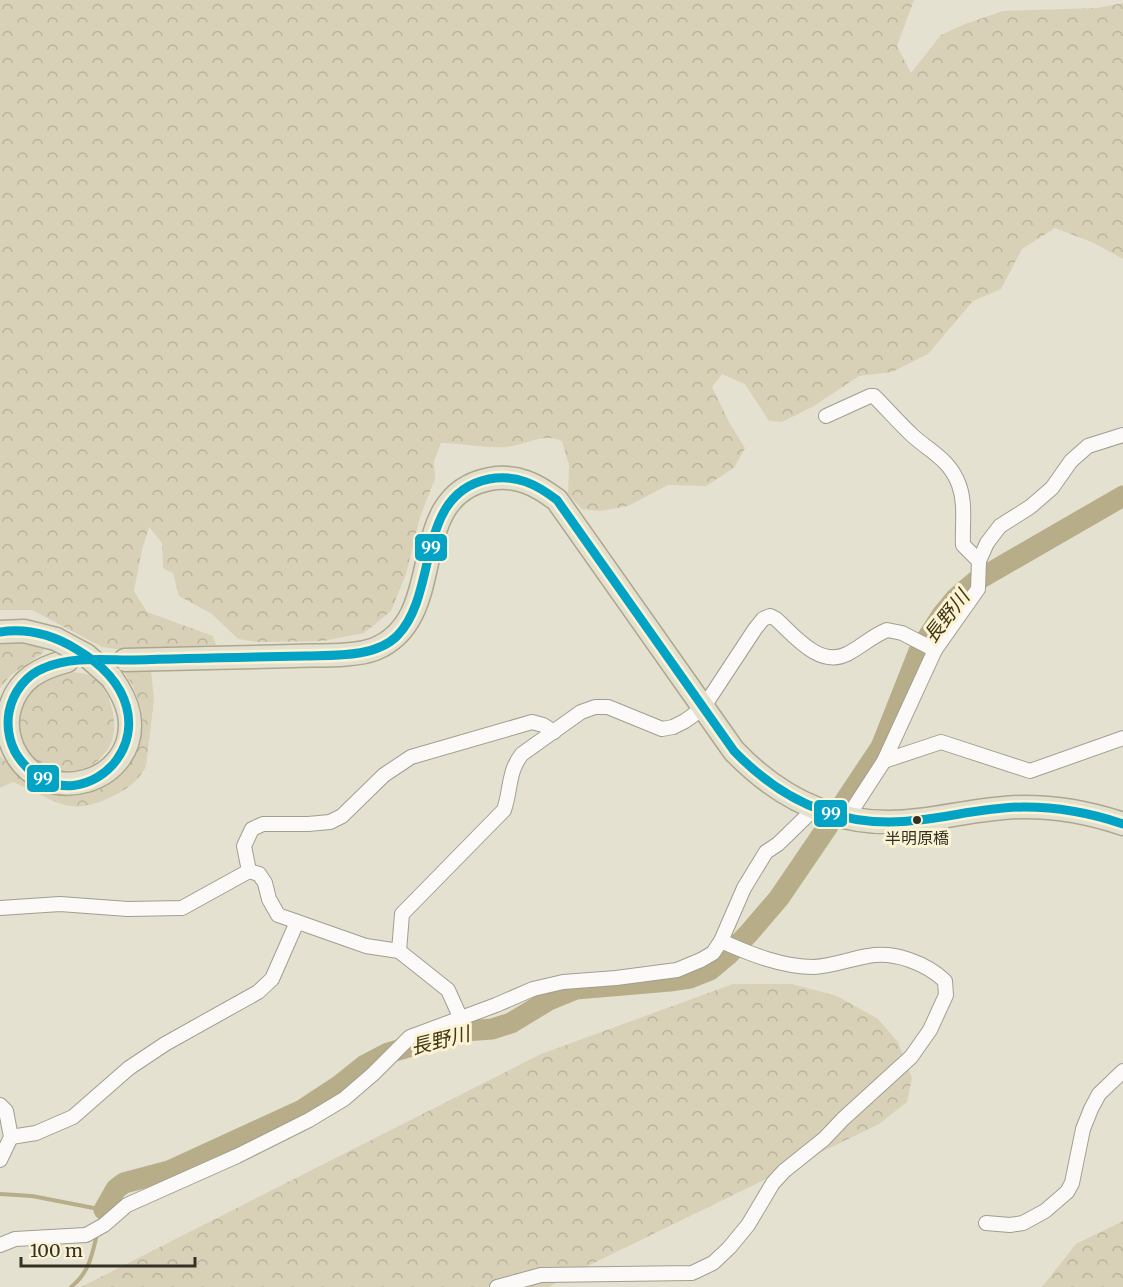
<svg xmlns="http://www.w3.org/2000/svg" width="1123" height="1287" font-family="Merriweather,'Noto Sans JP',serif">
	<style>
		.forest { fill: url(#forest-crowns) }
		.lines { fill: none; stroke-linecap: round; stroke-linejoin: round }
		.stream { stroke: #b7ad89; stroke-width: 4 }
		.river { stroke: #b7ad89; stroke-width: 21 }
		.minor-casing { stroke: #a19e91; stroke-width: 16 }
		.trunk-casing { stroke: #ada78d; stroke-width: 25 }
		.minor { stroke: #fbfaf8; stroke-width: 14 }
		.trunk { stroke: #e4e0d0; stroke-width: 22 }
		.trunk-bridge-casing { stroke: #ada78d; stroke-width: 25; stroke-linecap: butt }
		.trunk-bridge { stroke: #e4e0d0; stroke-width: 22 }
		.bus-1-casing { stroke: #fbf3d4; stroke-width: 14 }
		.bus-1 { stroke: #03a3c6; stroke-width: 9 }
		.bus-dot { fill: #343125; stroke: #fbf3d4; stroke-width: 2 }
		.labels { text-anchor: middle; dominant-baseline: central; stroke-width: 6; stroke-linejoin: round; paint-order: stroke }
		.bus-label { font-size: 16px; fill: #343125; stroke: #fbf3d4 }
		.water-label { font-size: 20px; font-style: italic; fill: #423813; stroke: #fbf3d4 }
		.line-badge { stroke: #fbf3d4; stroke-width: 2 }
		.badge-label { font-size: 16px; text-anchor: middle; font-weight: bold; fill: #fff }
	</style>
	<defs>
		<pattern id="forest-crowns" width="20" height="18" patternUnits="userSpaceOnUse" patternTransform="scale(1.5)"><rect width="20" height="18" fill="#d8d1b7"/><path d="M2 6a3 3 0 1 1 6 0M12 15a3 3 0 1 1 6 0" fill="none" stroke="#bab49d"/></pattern>
	</defs>
	<rect width="100%" height="100%" fill="#e5e1d0"/>
	<g class="forest">
		<path d="M0 0H914L897 46 911 73 941 35 965 24 1003 11 1097 8 1123 3V259L1094 243 1055 228 1022 249 1001 289 973 301 928 354 892 372 859 376 814 406 782 422 769 421 745 384 722 374 712 387 729 422 745 448 734 468 706 486 668 485 628 506 600 511 582 509 568 494 569 465 562 441C545 434 534 441 517 445 494 451 465 443 441 443L434 461 435 479 420 517 406 574 391 611 364 633 323 641 258 642 238 639 212 614 179 596 173 573 163 568 162 543 149 527 142 550 134 591 147 612 213 636 216 645 117 649 102 647 32 610H0Z"/>
		<polygon points="15,643 43,647 44,652 11,675 0,688 0,645"/>
		<path d="M123 671H151L154 699 146 766C141 778 129 788 117 794 68 820 58 800 13 782L0 788V756L24 779 46 791 68 794 125 768 136 752 143 726 142 711 133 686Z"/>
		<path d="M60 672C71 673 87 671 96 679 111 692 119 725 111 743 86 796 4 768 22 707 29 684 38 679 60 672Z"/>
		<polygon points="733,984 792,984 837,996 878,1019 898,1042 912,1078 907,1102 879,1124 567,1276 549,1287 81,1287 541,1054"/>
		<polygon points="1123,1221 1123,1287 1042,1287 1076,1244"/>
	</g>
	<g class="lines">
		<g class="stream">
			<polyline points="0,1194 32,1196 104,1210 100,1223"/>
			<path d="M71 1287C89 1273 92 1255 97 1234"/>
		</g>
		<g class="river">
			<polyline points="843,804 881,747 919,651 942,615 956,598 976,581 1123,496"/>
			<polyline points="104,1210 116,1189 124,1183 169,1171 302,1110 340,1085 365,1065 388,1053 464,1031 492,1029 511,1023 549,1000 576,989 670,981 690,978 710,970 728,955 749,933 779,898 828,826"/>
		</g>
		<g class="minor-casing">
			<g id="minor">
				<path d="M826 416 870 396H874C887 409 899 423 913 436 931 452 950 460 959 485 966 504 962 525 963 545L979 561"/>
				<polyline points="884,761 935,650 978,589 979,561 987,543 1000,526 1030,507 1052,488 1071,461 1088,446 1123,435"/>
				<polyline points="847,818 884,761 941,742 1030,771 1123,738"/>
				<polyline points="249,871 244,846 252,829 263,824 308,824 330,822 342,816 384,775 411,757 532,722 543,725 554,732"/>
				<polyline points="0,908 60,904 128,909 182,908 249,871 259,874 265,883 269,899 278,915 366,946 399,951 448,990 461,1019"/>
				<path d="M399 951 402 914 504 810C511 790 508 771 522 754L581 712 595 707H608L662 729 673 727 685 721 703 708 755 629 763 619 770 616 776 619C794 635 819 668 847 654 861 647 872 636 887 630L902 633 935 650"/>
				<polyline points="0,1105 6,1111 11,1137 0,1160"/>
				<polyline points="11,1137 36,1133 73,1117 129,1068 165,1044 258,992 272,979 297,922"/>
				<polyline points="986,1223 1010,1225 1023,1223 1045,1211 1067,1192 1072,1183 1083,1129 1091,1109 1099,1094 1123,1071"/>
				<polyline points="0,1245 15,1239 86,1235 104,1225 127,1205 237,1156 309,1120 344,1099 373,1074 410,1037 496,1005 533,989 563,982 616,978 677,970 701,960 713,953 721,941 744,888 766,852 778,844 814,809"/>
				<path d="M497 1287 541 1275 692 1273 713 1263 729 1248 748 1225 773 1183 784 1171 824 1139 843 1119 911 1057 930 1030 946 995 945 981C926 963 894 951 868 956 850 959 833 966 814 967 782 967 750 954 721 941"/>
			</g>
		</g>
		<g class="trunk-casing">
			<g id="trunk">
				<polyline points="0,632 24,631 56,639"/>
				<path d="M125 660C181 659 238 657 294 656 316 655 355 657 375 649 452 617 401 496 490 479 517 474 537 485 557 500L734 751C785 804 845 830 919 820 954 816 989 807 1024 807 1058 807 1091 813 1123 824"/>
				<path d="M67 661C40 668 18 679 10 708 6 721 8 736 13 748 42 812 141 783 129 714 126 700 119 688 111 677"/>
			</g>
		</g>
		<use href="#minor" class="minor"/>
		<use href="#trunk" class="trunk"/>
		<g class="trunk-bridge-casing">
			<polyline id="trunk-bridge" points="56,639 86,655 111,677"/>
		</g>
		<use href="#trunk-bridge" class="trunk-bridge"/>
		<g class="bus-1-casing">
			<path id="bus-1" d="M0 632C27 628 53 635 76 649 195 719 84 836 22 762 10 748 6 729 9 712 13 692 26 675 44 668 71 656 105 660 134 660 191 658 248 657 305 656 333 655 375 658 397 636 440 592 414 494 489 479 516 474 536 484 557 500L734 751C785 804 845 830 919 820 954 816 989 807 1024 807 1058 807 1091 813 1123 824"/>
		</g>
		<use href="#bus-1" class="bus-1"/>
	</g>
	<circle class="bus-dot" cx="917" cy="820" r="5"/>
	<g class="labels">
		<g class="bus-label">
			<text x="917" y="838">半明原橋</text>
		</g>
		<g class="water-label">
			<text transform="translate(946 616) rotate(-52)">長野川</text>
			<text transform="translate(440 1040) rotate(-14)">長野川</text>
		</g>
	</g>
	<g class="line-badge">
		<rect x="414" y="533" width="34" height="29" rx="6" fill="#03a3c6"/>
		<rect x="26" y="764" width="34" height="29" rx="6" fill="#03a3c6"/>
		<rect x="813" y="799" width="35" height="29" rx="6" fill="#03a3c6"/>
	</g>
	<g class="badge-label">
		<text x="431" y="553">99</text>
		<text x="43" y="784">99</text>
		<text x="831" y="819">99</text>
	</g>
	<path d="M21 1257v9h174v-9" fill="none" stroke="#343125" stroke-width="3"/>
	<text x="30" y="1257" font-size="18" fill="#343125" stroke="#fbf3d4" stroke-width="4.5" paint-order="stroke">100 m</text>
</svg>
